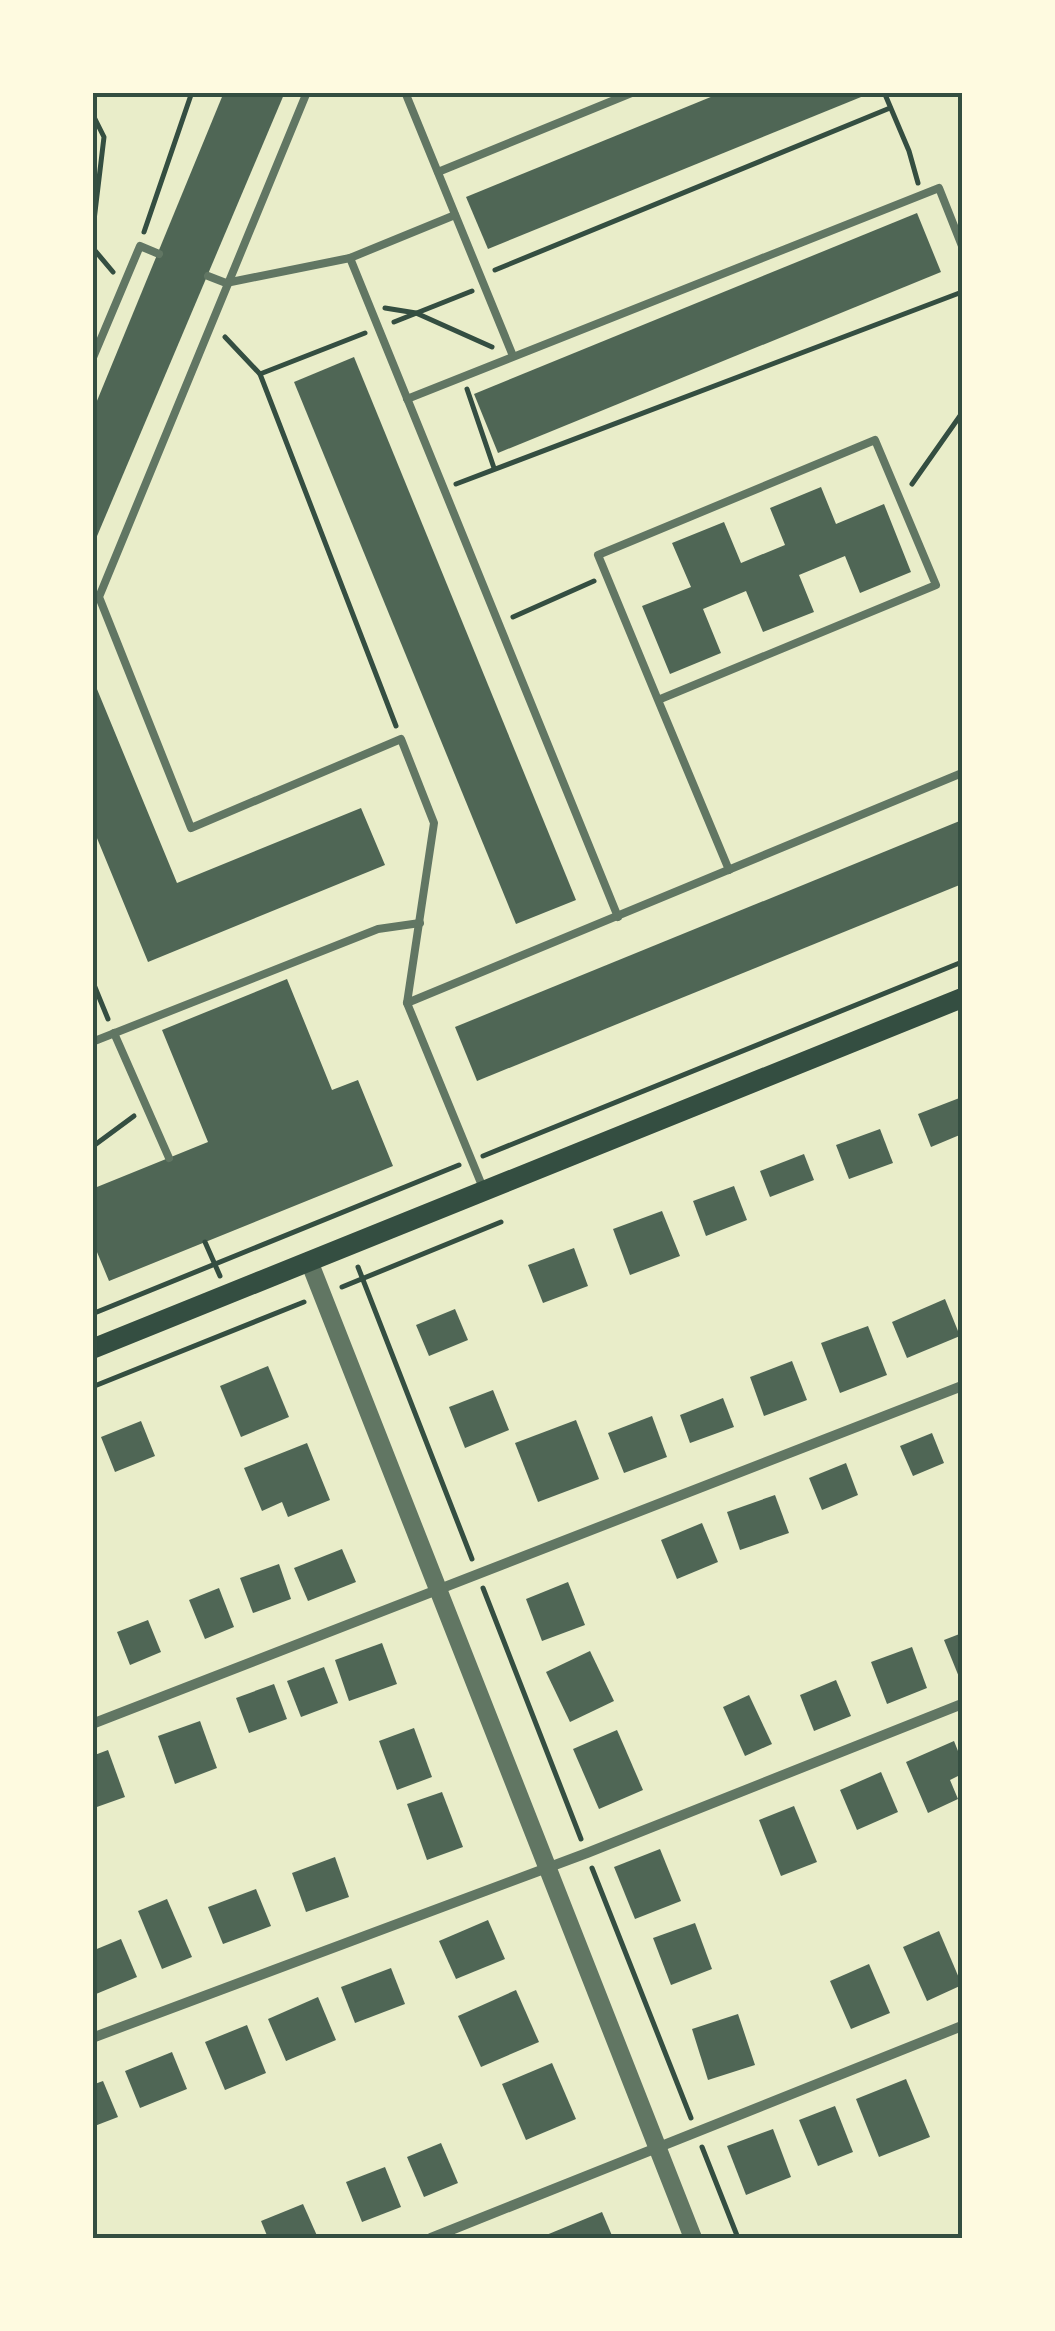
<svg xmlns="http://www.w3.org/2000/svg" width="1055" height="2331" font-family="'Work Sans',sans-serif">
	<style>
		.building { fill: #4f6655 }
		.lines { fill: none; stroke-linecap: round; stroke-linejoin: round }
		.path { stroke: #344e41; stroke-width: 5 }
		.service { stroke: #617663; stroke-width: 8 }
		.minor { stroke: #617663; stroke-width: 10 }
		.tertiary { stroke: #617663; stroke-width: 18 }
		.secondary { stroke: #344e41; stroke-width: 20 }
		.neatline { fill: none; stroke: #344e41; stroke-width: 4 }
	</style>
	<rect width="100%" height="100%" fill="#e9edc9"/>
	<g class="building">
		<polygon points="224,92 285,92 92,548 92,413"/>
		<polygon points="723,92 865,92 866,95 488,249 466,197"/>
		<polygon points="917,213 941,272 498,453 474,394"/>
		<polygon points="354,357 576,900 516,924 294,382"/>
		<polygon points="821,487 836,524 884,504 911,572 860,593 845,556 799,575 814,612 763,632 746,591 703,609 721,653 670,674 642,606 691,587 672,543 724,522 741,563 785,545 770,508"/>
		<polygon points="92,677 177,883 361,808 385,865 148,962 92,826"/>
		<polygon points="962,820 962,884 477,1081 455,1027"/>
		<polygon points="287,979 332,1090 358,1080 393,1166 109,1281 92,1240 92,1189 208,1142 162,1030"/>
		<polygon points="962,1097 962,1134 931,1147 918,1114"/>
		<polygon points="880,1129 893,1163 849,1179 836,1145"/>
		<polygon points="804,1154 814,1180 770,1197 760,1171"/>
		<polygon points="734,1186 747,1220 706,1236 693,1201"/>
		<polygon points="662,1211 680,1256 630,1275 613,1229"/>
		<polygon points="574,1248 588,1286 543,1303 528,1265"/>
		<polygon points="945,1299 960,1336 907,1358 892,1322"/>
		<polygon points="455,1309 468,1340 429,1356 416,1325"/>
		<polygon points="868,1326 887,1375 840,1393 821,1343"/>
		<polygon points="792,1361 807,1400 764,1416 750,1377"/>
		<polygon points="268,1366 289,1417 241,1437 220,1386"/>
		<polygon points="493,1390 509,1430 465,1448 449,1407"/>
		<polygon points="723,1398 734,1427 690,1443 680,1415"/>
		<polygon points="652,1416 667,1457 624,1473 608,1433"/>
		<polygon points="576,1420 599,1479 538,1502 515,1443"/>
		<polygon points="141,1421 155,1456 115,1472 101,1437"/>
		<polygon points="932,1433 944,1463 913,1476 900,1446"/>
		<polygon points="307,1443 330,1500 288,1517 282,1502 262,1511 244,1468"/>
		<polygon points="846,1463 858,1495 822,1510 809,1478"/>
		<polygon points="775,1495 789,1533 740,1550 727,1512"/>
		<polygon points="702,1523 718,1562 677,1579 661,1540"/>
		<polygon points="342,1549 356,1582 308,1601 294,1568"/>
		<polygon points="279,1564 291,1599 253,1613 240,1578"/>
		<polygon points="568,1582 585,1625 542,1641 526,1599"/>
		<polygon points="219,1588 234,1627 205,1639 189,1600"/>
		<polygon points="148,1620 161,1652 130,1665 117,1632"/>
		<polygon points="962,1633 962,1675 959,1677 944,1640"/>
		<polygon points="382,1643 397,1684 349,1701 335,1660"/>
		<polygon points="912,1647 927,1688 887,1704 871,1662"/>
		<polygon points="590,1651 614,1701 570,1722 546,1672"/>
		<polygon points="324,1667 338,1703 301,1717 287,1681"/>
		<polygon points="836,1680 851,1716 814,1731 800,1695"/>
		<polygon points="274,1684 287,1719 249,1733 236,1698"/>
		<polygon points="749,1695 772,1744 745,1756 723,1707"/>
		<polygon points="200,1721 217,1768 175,1784 158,1736"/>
		<polygon points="414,1728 432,1777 397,1790 379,1741"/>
		<polygon points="617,1730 643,1790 599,1809 573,1749"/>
		<polygon points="954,1741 962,1761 962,1774 950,1780 958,1799 928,1813 906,1762"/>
		<polygon points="108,1750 125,1797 94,1808 92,1756"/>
		<polygon points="881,1772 898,1812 857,1830 840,1790"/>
		<polygon points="442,1792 463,1847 427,1860 407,1804"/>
		<polygon points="794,1806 817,1862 781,1876 759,1820"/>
		<polygon points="660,1849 681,1901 635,1919 614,1867"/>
		<polygon points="335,1857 349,1897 306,1912 292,1873"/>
		<polygon points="256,1889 271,1926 223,1944 208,1907"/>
		<polygon points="167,1899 192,1957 162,1969 138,1911"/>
		<polygon points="488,1920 505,1959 456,1979 439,1941"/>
		<polygon points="695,1923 712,1969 671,1985 653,1938"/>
		<polygon points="939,1931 962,1985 927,2001 903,1947"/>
		<polygon points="121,1939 137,1977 96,1994 92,1985 92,1951"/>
		<polygon points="869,1964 890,2013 851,2029 830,1981"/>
		<polygon points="391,1968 405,2004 355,2023 341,1987"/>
		<polygon points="516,1990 539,2042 481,2067 458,2016"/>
		<polygon points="318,1997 336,2040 286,2061 268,2019"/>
		<polygon points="738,2014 755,2065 708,2080 692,2029"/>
		<polygon points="247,2025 266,2073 225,2090 205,2042"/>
		<polygon points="172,2052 187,2089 140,2108 125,2071"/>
		<polygon points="552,2063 576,2119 526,2140 502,2084"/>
		<polygon points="906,2079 930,2137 879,2157 856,2099"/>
		<polygon points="103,2081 118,2117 92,2127 92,2085"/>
		<polygon points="835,2106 853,2152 818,2166 799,2120"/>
		<polygon points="773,2129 791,2177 746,2195 727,2146"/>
		<polygon points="441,2143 458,2183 424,2197 407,2157"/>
		<polygon points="385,2167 401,2207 362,2222 346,2182"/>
		<polygon points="303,2204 318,2238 268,2238 261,2221"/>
		<polygon points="602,2212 613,2238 539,2238"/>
	</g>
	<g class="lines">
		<g class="path">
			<polyline points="884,92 909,151 918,183"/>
			<polyline points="961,92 962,97"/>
			<polyline points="92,113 104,137 92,237"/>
			<polyline points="144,232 192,92"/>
			<polyline points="92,247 113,272"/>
			<polyline points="495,270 890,108"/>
			<polyline points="385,308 416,313 492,347"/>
			<polyline points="394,322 472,291"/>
			<polyline points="365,333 260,374 396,726"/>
			<polyline points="225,337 260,374"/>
			<polyline points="467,389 494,468"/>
			<polyline points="456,484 962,292"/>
			<polyline points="912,484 962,413"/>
			<polyline points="513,617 594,581"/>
			<polyline points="92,980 108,1019"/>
			<polyline points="92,1147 134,1116"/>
			<polyline points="483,1156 962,962"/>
			<polyline points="205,1242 220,1276"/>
			<polyline points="358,1267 472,1559"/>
			<polyline points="342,1287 501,1222"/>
			<polyline points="92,1314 459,1165"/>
			<polyline points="92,1387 304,1302"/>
			<polyline points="483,1588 581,1839"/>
			<polyline points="592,1868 691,2118"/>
			<polyline points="702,2147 738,2238"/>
		</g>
		<g class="service">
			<polyline points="307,92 99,597 191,828 401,739 434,823 407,1003 483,1188"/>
			<polyline points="405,92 513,356"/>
			<polyline points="438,172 634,92"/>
			<polyline points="350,258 618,917"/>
			<polyline points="208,276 226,283 350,258 455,215"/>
			<polyline points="92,360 140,246 159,254"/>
			<polyline points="407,399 939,188 962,246"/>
			<polyline points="658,700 598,555 875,440 936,585 658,700 729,870"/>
			<polyline points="407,1003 962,773"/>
			<polyline points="114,1033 169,1158"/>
			<polyline points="92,1042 378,929 420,923"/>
		</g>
		<g class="minor">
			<polyline points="92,1724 962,1386"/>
			<polyline points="92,2038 587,1853 962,1704"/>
			<polyline points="431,2238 962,2026"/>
		</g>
		<polyline class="tertiary" points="309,1261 693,2238"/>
		<polyline class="secondary" points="92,1349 962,998"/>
	</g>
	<rect width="1055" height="2331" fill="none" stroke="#fefae0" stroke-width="190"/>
	<rect x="95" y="95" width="865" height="2141" class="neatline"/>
</svg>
